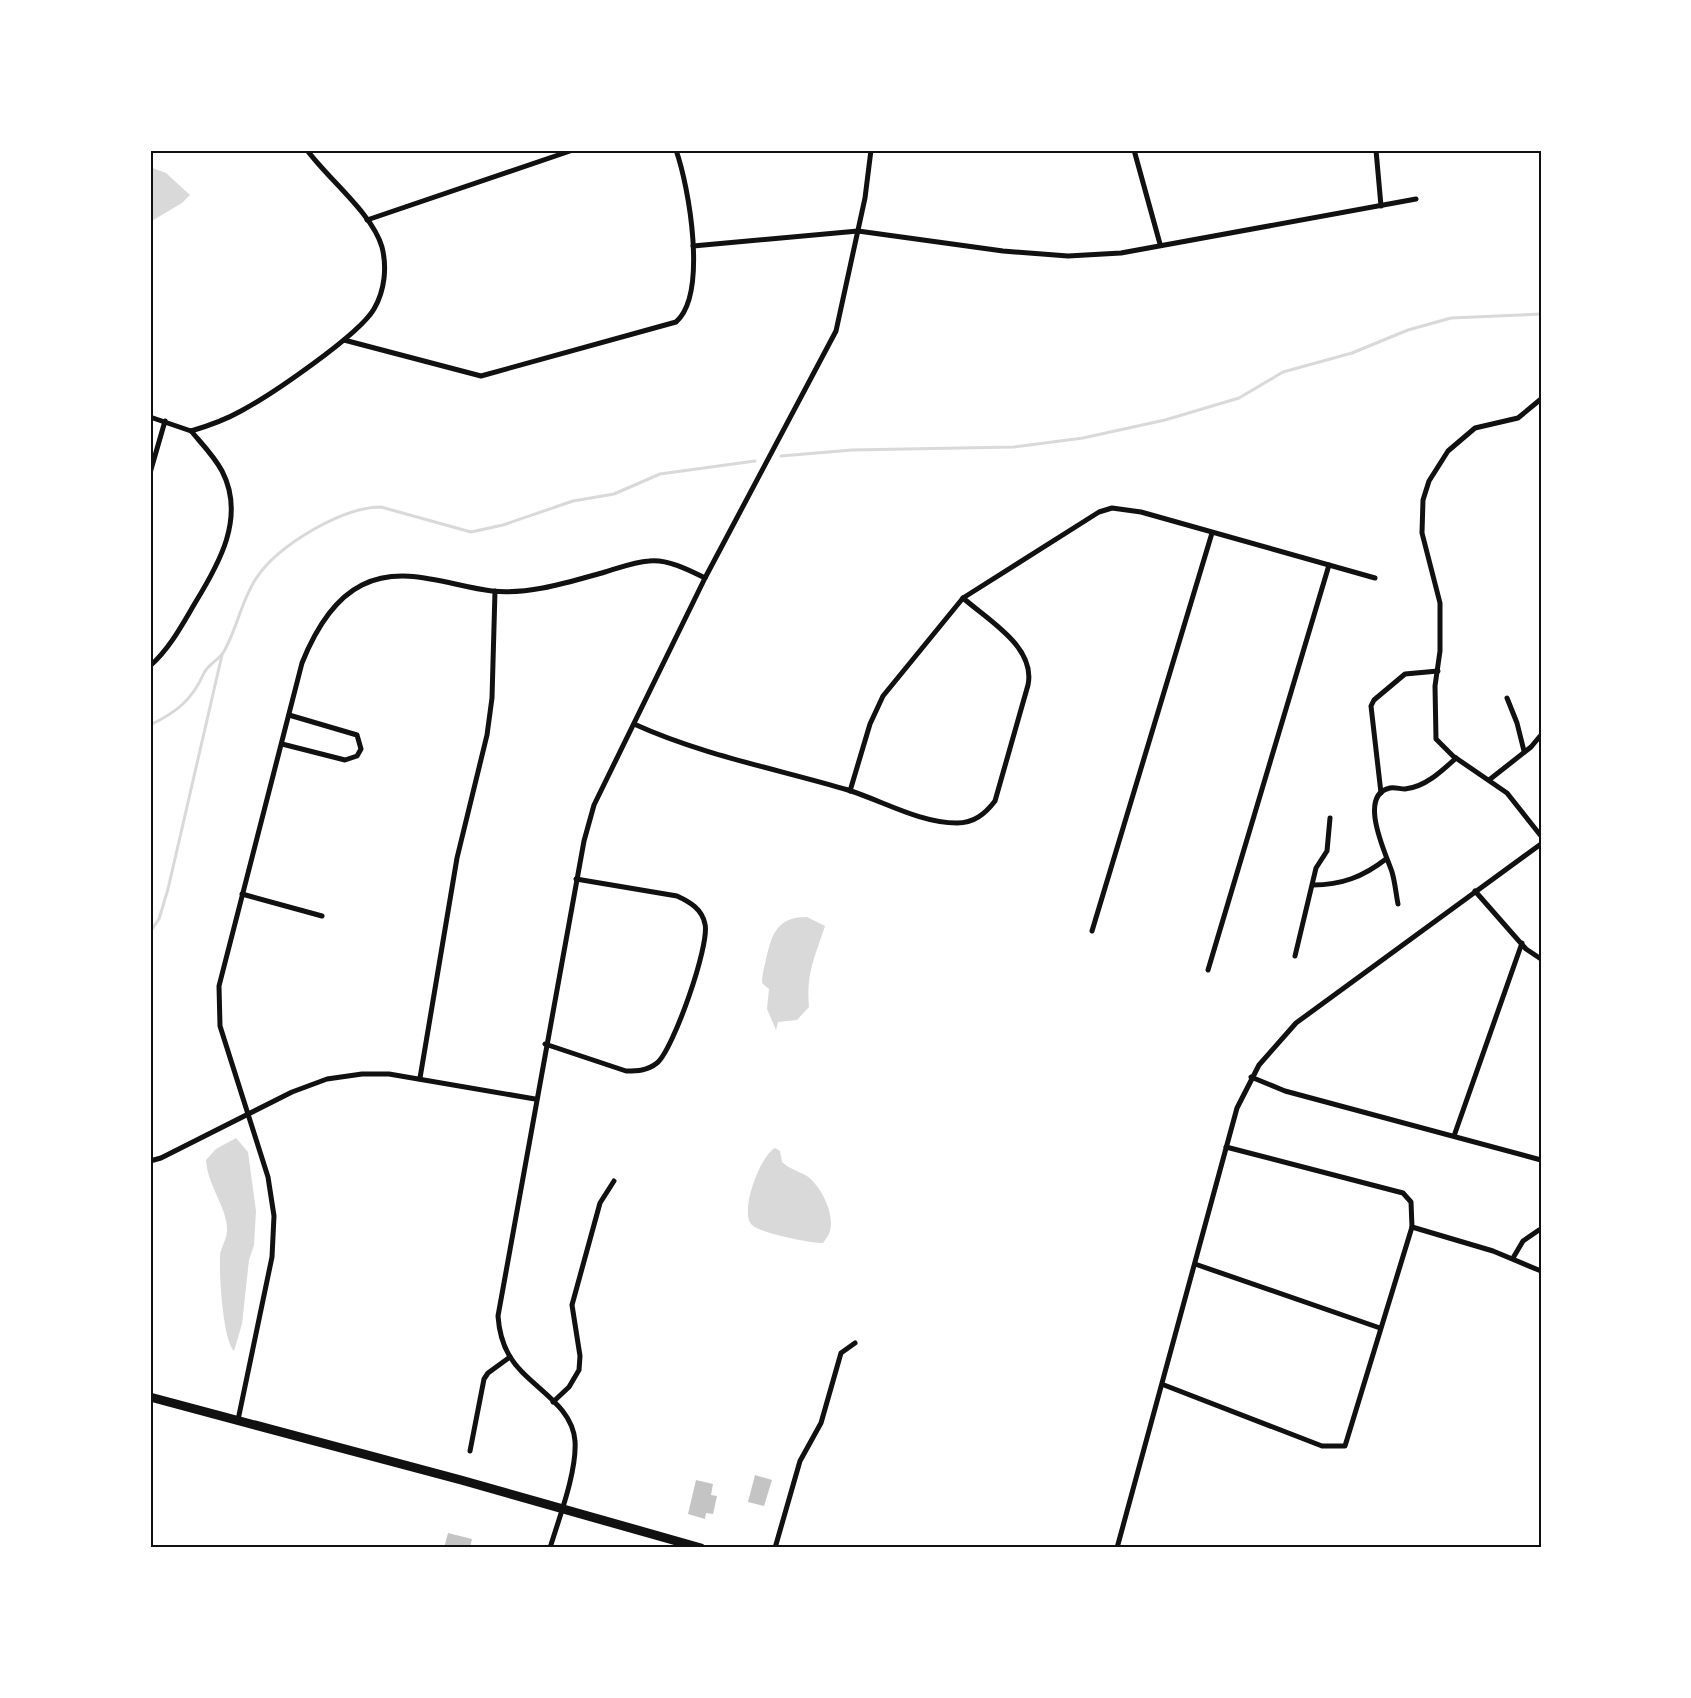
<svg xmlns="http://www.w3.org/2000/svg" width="1691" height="1698" font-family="'Roboto Condensed',sans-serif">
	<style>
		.water { fill: #d9d9d9 }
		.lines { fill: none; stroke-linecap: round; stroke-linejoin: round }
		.stream { stroke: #d9d9d9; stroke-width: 3 }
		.building { fill: #c4c4c4 }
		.minor { stroke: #111; stroke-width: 5 }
		.trunk { stroke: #111; stroke-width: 9 }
		.neatline { fill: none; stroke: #111; stroke-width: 2 }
	</style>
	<rect width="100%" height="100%" fill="#fff"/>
	<g class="water">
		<polygon points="150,167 166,173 190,195 182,203 150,222"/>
		<path d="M807 917 825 926C815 957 806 973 809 1007L797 1020 778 1022 776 1030 767 1009 769 989 762 983C762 974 765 964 767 955 773 930 780 917 807 917Z"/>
		<path d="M236 1138 248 1152 256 1211 254 1245 249 1260 242 1324 234 1351C223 1340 219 1275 220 1257 220 1248 227 1240 227 1230 228 1209 207 1185 206 1160L216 1149Z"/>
		<path d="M775 1148 780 1151 782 1162C790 1169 798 1171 807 1176 821 1186 835 1214 830 1231 829 1235 825 1240 823 1243 810 1243 758 1233 751 1224 740 1210 760 1156 775 1148Z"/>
	</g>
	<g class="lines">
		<g class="stream">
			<polyline points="781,456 852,450 1014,447 1083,438 1165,420 1239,398 1283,372 1352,353 1408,330 1451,318 1541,314"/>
			<path d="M150 725C177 712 192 700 204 673 208 665 218 660 223 653 237 630 241 600 257 577 279 545 342 507 381 507L471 532 503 525 573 501 614 494 660 474 755 461"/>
			<polyline points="150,932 159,919 168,889 222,655"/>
		</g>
	</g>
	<g class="building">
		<polygon points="755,1475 772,1480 764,1506 748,1502"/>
		<polygon points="696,1480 713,1484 711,1495 717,1496 713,1514 706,1513 705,1519 688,1514"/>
		<polygon points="448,1533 472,1539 470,1548 444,1548"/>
	</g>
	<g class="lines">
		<g class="minor">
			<polyline points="1134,150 1160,244"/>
			<polyline points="1376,150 1381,206"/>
			<polyline points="367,220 573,150"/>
			<polyline points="693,246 858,231 1003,251 1068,256 1121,253 1416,199"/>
			<path d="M344 340 481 376 676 322C708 294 689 187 676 150"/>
			<polyline points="1541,399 1518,418 1475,428 1448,451 1429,481 1423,500 1422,533 1440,603 1440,651 1435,686 1436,739 1453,756 1507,793 1541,836"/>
			<path d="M150 417 191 431C208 426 225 420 241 411 271 395 359 335 374 309 385 290 387 267 382 247 372 213 328 179 307 150"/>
			<polyline points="150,473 165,421"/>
			<path d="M150 666C170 648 182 625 195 603 219 564 246 517 222 471 214 456 202 444 191 431"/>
			<polyline points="1507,698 1517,723 1524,751"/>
			<path d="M634 724C702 755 777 769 848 790 883 801 920 823 957 823 974 823 985 814 995 801L1028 685C1036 647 988 620 963 598"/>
			<polyline points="282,744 345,760 357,756 361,749 357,735 289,715"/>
			<polyline points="1489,780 1531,747 1541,735"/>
			<polyline points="850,791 870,724 883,696 963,598 1099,512 1112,508 1141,512 1375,578"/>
			<polyline points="1381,793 1371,706 1374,700 1405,674 1438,671"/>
			<path d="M1313 885C1341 885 1363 877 1386 859"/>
			<polyline points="1475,891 1526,949 1541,959"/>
			<polyline points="242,894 322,916"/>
			<path d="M1398 904C1396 894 1395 882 1392 872 1386 854 1357 795 1390 788 1395 787 1400 789 1405 789 1425 787 1442 771 1456 758"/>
			<polyline points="1092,931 1212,533"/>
			<polyline points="1295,956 1316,868 1327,851 1330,818"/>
			<polyline points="1208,970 1329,565"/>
			<path d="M545 1044 626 1071C637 1071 647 1071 657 1063 673 1050 710 945 705 924 702 909 690 902 677 896L576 879"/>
			<polyline points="1251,1077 1285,1091 1541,1160"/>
			<polyline points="420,1078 457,858 487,735 492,698 495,591"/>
			<polyline points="1454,1136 1522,943"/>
			<polyline points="150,1161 161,1158 292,1092 327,1079 362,1074 389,1074 535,1099"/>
			<polyline points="1412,1227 1493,1251 1541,1271"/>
			<polyline points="1513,1258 1523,1241 1539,1230"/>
			<polyline points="1195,1264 1380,1328"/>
			<polyline points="1164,1385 1322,1446 1345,1446 1412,1227 1411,1202 1403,1193 1226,1147"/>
			<polyline points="553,1402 569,1387 579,1370 580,1356 572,1305 600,1203 614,1181"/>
			<path d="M238 1420 272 1257 274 1216 268 1177 220 1026 219 986 302 663C314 633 332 600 362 585 404 564 450 586 492 591 530 595 569 582 605 572 619 568 634 562 649 561 668 559 689 570 705 578"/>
			<polyline points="470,1451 484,1379 488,1373 510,1357"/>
			<path d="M550 1548C559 1518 577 1472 575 1441 572 1402 526 1386 509 1355 502 1343 499 1330 498 1316L584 841 594 805 705 578 836 331 865 198 871 150"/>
			<polyline points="775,1548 800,1461 821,1423 841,1353 855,1343"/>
			<polyline points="1117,1548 1237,1108 1259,1065 1296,1023 1541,844"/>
		</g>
		<polyline class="trunk" points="150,1397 461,1480 701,1548"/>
	</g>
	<rect width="1691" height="1698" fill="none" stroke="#ffffff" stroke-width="303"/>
	<rect x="152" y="152" width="1388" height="1394" class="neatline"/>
</svg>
